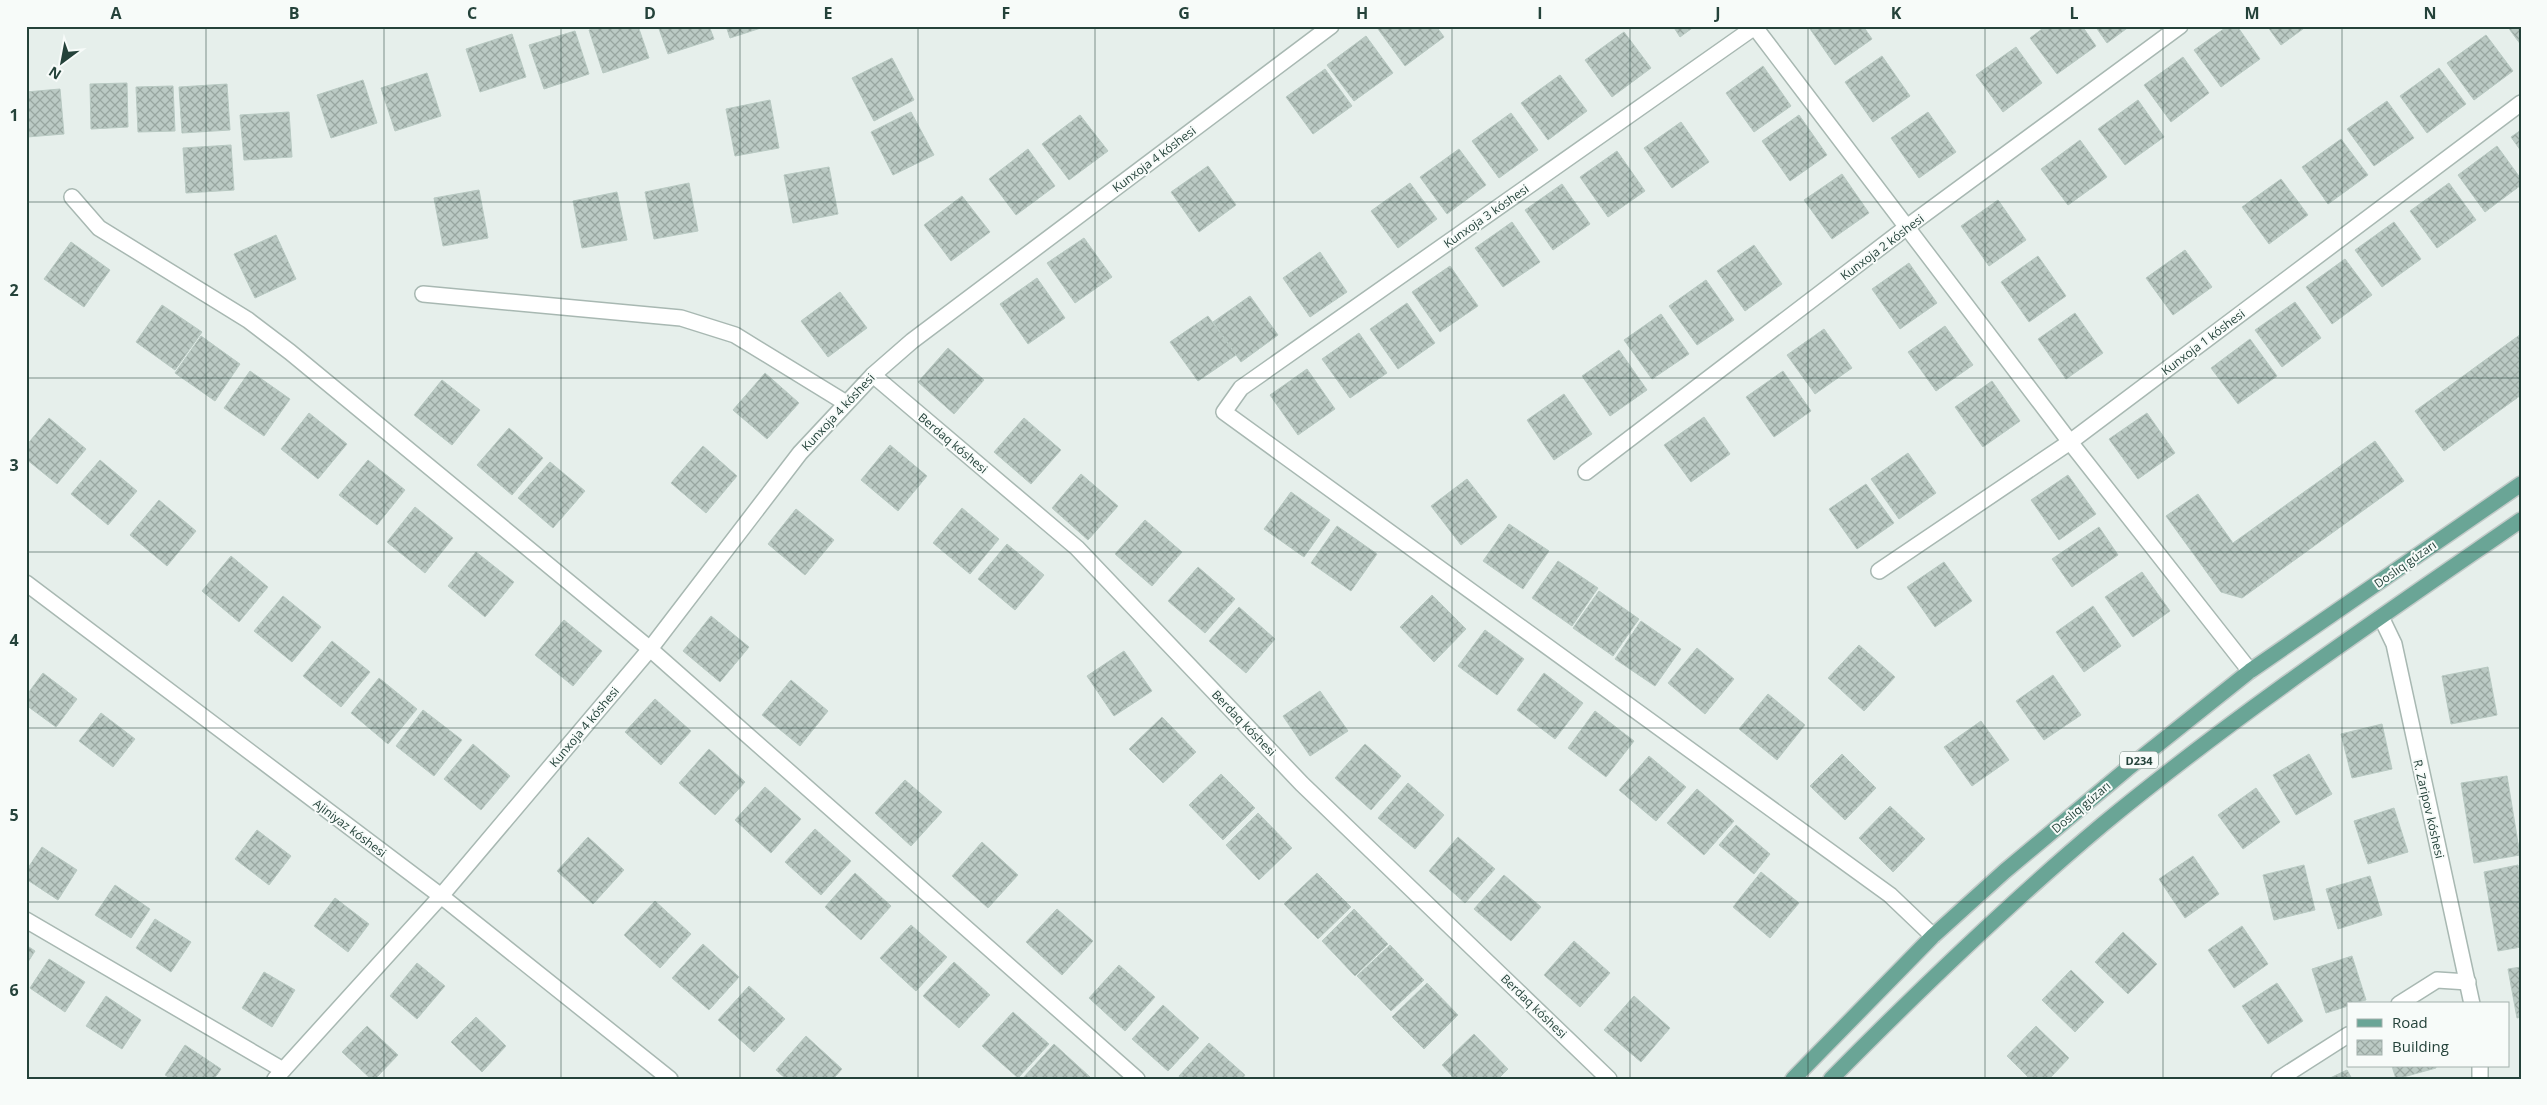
<svg xmlns="http://www.w3.org/2000/svg" width="2547" height="1105" font-family="'Open Sans',sans-serif">
	<style>
		.building { fill: url(#building-cross-hatch); stroke: #b8c9c2 }
		.lines { fill: none; stroke-linecap: round; stroke-linejoin: round }
		.minor-casing { stroke: #a8b8b2; stroke-width: 18 }
		.tertiary-casing { stroke: #a8b8b2; stroke-width: 18 }
		.primary-casing { stroke: #c2cac8; stroke-width: 18 }
		.minor { stroke: #fff; stroke-width: 15 }
		.tertiary { stroke: #fff; stroke-width: 15 }
		.primary { stroke: #6aa596; stroke-width: 15 }
		.grid { fill: none; stroke: #24423a; stroke-width: 1; stroke-opacity: 0.55 }
		.labels { text-anchor: middle; dominant-baseline: central; stroke-width: 4; stroke-linejoin: round; paint-order: stroke }
		.shield { fill: #f7fbf9; stroke: #637a73; stroke-width: 1 }
		.shield-label { font-size: 11px; font-weight: bold; fill: #24423a }
		.street-label { font-size: 12px; fill: #24423a; stroke: #f7fbf9 }
		.neatline { fill: none; stroke: #24423a; stroke-width: 2 }
		.grid-label { font-size: 16px; text-anchor: middle; font-weight: bold; fill: #24423a }
	</style>
	<defs>
		<pattern id="building-cross-hatch" width="8" height="8" patternUnits="userSpaceOnUse" patternTransform="scale(1.25)"><rect width="8" height="8" fill="#bbcac4"/><path d="M0 0l8 8M0 8l8-8" fill="none" stroke="#98a6a0"/></pattern>
	</defs>
	<rect width="100%" height="100%" fill="#e6efeb"/>
	<g class="building">
		<polygon points="601,26 638,26 649,58 603,73 589,30"/>
		<polygon points="658,26 709,26 714,39 668,54"/>
		<polygon points="726,26 767,26 730,38"/>
		<polygon points="1382,26 1436,26 1444,37 1405,66 1378,29"/>
		<polygon points="1673,26 1695,26 1680,37"/>
		<polygon points="1808,26 1863,26 1872,39 1835,65"/>
		<polygon points="2046,26 2082,26 2096,46 2057,74 2030,38"/>
		<polygon points="2095,26 2130,26 2107,43"/>
		<polygon points="2228,26 2237,26 2260,59 2221,87 2194,50"/>
		<polygon points="2267,26 2307,26 2281,45"/>
		<polygon points="2507,26 2521,26 2521,45"/>
		<polygon points="575,31 589,74 544,89 529,45"/>
		<polygon points="1624,32 1651,68 1612,97 1585,60"/>
		<polygon points="512,34 526,77 480,92 466,49"/>
		<polygon points="2486,35 2513,71 2474,100 2447,63"/>
		<polygon points="1366,36 1393,73 1354,101 1327,65"/>
		<polygon points="2016,47 2042,83 2003,112 1976,75"/>
		<polygon points="1882,56 1910,96 1873,122 1845,82"/>
		<polygon points="2183,57 2209,93 2171,122 2144,85"/>
		<polygon points="892,58 914,100 874,121 852,78"/>
		<polygon points="1763,66 1791,106 1754,132 1726,93"/>
		<polygon points="2439,68 2466,104 2427,133 2400,96"/>
		<polygon points="1325,69 1352,106 1313,134 1286,97"/>
		<polygon points="427,73 441,116 395,131 381,88"/>
		<polygon points="1560,75 1587,111 1548,140 1521,103"/>
		<polygon points="363,80 377,123 331,138 317,95"/>
		<polygon points="127,83 128,127 91,129 90,84"/>
		<polygon points="227,84 230,130 182,133 179,87"/>
		<polygon points="173,86 175,131 138,132 136,87"/>
		<polygon points="60,89 64,134 27,137 26,92"/>
		<polygon points="770,100 779,148 735,156 726,109"/>
		<polygon points="2138,100 2164,137 2125,165 2098,129"/>
		<polygon points="2387,101 2414,138 2374,166 2347,129"/>
		<polygon points="289,112 292,157 244,160 240,115"/>
		<polygon points="911,112 934,155 893,175 871,132"/>
		<polygon points="1928,112 1956,152 1919,178 1891,138"/>
		<polygon points="1511,113 1538,150 1499,178 1472,141"/>
		<polygon points="1080,115 1108,151 1069,180 1042,144"/>
		<polygon points="1799,115 1827,155 1790,181 1762,141"/>
		<polygon points="1681,122 1709,162 1672,188 1644,148"/>
		<polygon points="2521,130 2521,151 2511,137"/>
		<polygon points="2341,139 2368,175 2328,204 2302,167"/>
		<polygon points="2080,140 2107,177 2068,205 2041,169"/>
		<polygon points="231,145 234,190 186,193 183,148"/>
		<polygon points="2497,146 2521,179 2521,185 2485,212 2458,175"/>
		<polygon points="1028,149 1055,186 1016,215 989,179"/>
		<polygon points="1459,149 1486,185 1447,214 1420,177"/>
		<polygon points="1617,151 1645,191 1608,217 1580,177"/>
		<polygon points="1208,166 1236,205 1199,232 1171,192"/>
		<polygon points="829,167 838,214 793,223 784,175"/>
		<polygon points="1842,174 1869,213 1832,239 1804,200"/>
		<polygon points="2281,179 2308,215 2269,244 2242,207"/>
		<polygon points="689,183 698,231 654,239 645,192"/>
		<polygon points="1410,183 1437,219 1398,248 1371,211"/>
		<polygon points="2449,183 2476,220 2437,248 2410,211"/>
		<polygon points="1562,184 1590,224 1553,250 1525,210"/>
		<polygon points="479,190 488,238 443,246 434,198"/>
		<polygon points="617,192 627,240 582,248 573,201"/>
		<polygon points="962,196 990,232 951,261 924,225"/>
		<polygon points="1998,200 2026,240 1989,266 1961,226"/>
		<polygon points="1512,222 1540,262 1503,287 1475,248"/>
		<polygon points="2394,222 2421,259 2382,287 2355,250"/>
		<polygon points="276,235 296,279 255,298 234,254"/>
		<polygon points="1084,238 1112,277 1075,303 1047,263"/>
		<polygon points="71,242 110,270 84,307 44,279"/>
		<polygon points="1754,245 1782,284 1745,311 1717,271"/>
		<polygon points="2185,250 2212,287 2173,315 2146,278"/>
		<polygon points="1320,252 1347,292 1310,317 1283,278"/>
		<polygon points="2038,256 2066,296 2029,322 2001,282"/>
		<polygon points="2345,259 2372,295 2332,324 2306,287"/>
		<polygon points="1909,263 1937,303 1900,329 1872,289"/>
		<polygon points="1450,266 1478,306 1440,332 1412,292"/>
		<polygon points="1037,278 1065,318 1028,344 1000,304"/>
		<polygon points="1706,280 1734,320 1697,345 1669,306"/>
		<polygon points="840,292 867,328 828,357 801,321"/>
		<polygon points="1250,296 1278,335 1241,362 1213,322"/>
		<polygon points="2295,302 2321,338 2282,367 2255,330"/>
		<polygon points="1407,303 1435,343 1398,369 1370,329"/>
		<polygon points="162,305 202,332 175,370 136,342"/>
		<polygon points="2075,313 2103,353 2066,379 2038,339"/>
		<polygon points="1661,314 1689,354 1652,379 1624,340"/>
		<polygon points="1208,316 1236,355 1198,381 1170,342"/>
		<polygon points="1945,326 1973,365 1936,391 1908,352"/>
		<polygon points="1824,329 1852,368 1815,394 1787,355"/>
		<polygon points="1359,333 1387,373 1350,398 1322,359"/>
		<polygon points="2521,334 2521,395 2444,451 2415,411"/>
		<polygon points="201,336 240,364 215,401 175,373"/>
		<polygon points="2250,339 2277,376 2238,404 2211,368"/>
		<polygon points="948,348 984,380 954,414 918,382"/>
		<polygon points="1619,350 1647,390 1610,416 1582,376"/>
		<polygon points="1307,369 1335,409 1298,435 1270,395"/>
		<polygon points="250,371 290,399 264,436 224,408"/>
		<polygon points="1783,371 1811,411 1774,437 1746,397"/>
		<polygon points="765,373 799,403 767,439 733,410"/>
		<polygon points="442,380 480,410 452,445 414,415"/>
		<polygon points="1992,381 2020,421 1983,447 1955,407"/>
		<polygon points="1564,394 1592,434 1554,460 1527,420"/>
		<polygon points="309,413 347,444 318,479 281,449"/>
		<polygon points="2147,413 2175,453 2138,479 2109,439"/>
		<polygon points="1704,417 1730,454 1691,482 1664,445"/>
		<polygon points="49,418 86,449 57,484 26,459 26,446"/>
		<polygon points="1024,418 1061,450 1031,484 994,452"/>
		<polygon points="509,428 543,458 512,495 477,465"/>
		<polygon points="2375,441 2404,481 2242,598 2221,592 2166,516 2198,494 2233,543"/>
		<polygon points="890,445 927,476 898,511 861,480"/>
		<polygon points="703,446 737,476 706,513 671,483"/>
		<polygon points="1908,453 1936,493 1899,519 1871,479"/>
		<polygon points="100,460 137,491 108,525 71,494"/>
		<polygon points="368,460 405,490 377,525 339,495"/>
		<polygon points="550,462 585,491 553,528 518,498"/>
		<polygon points="1081,474 1118,506 1088,540 1052,508"/>
		<polygon points="2068,475 2096,514 2059,540 2031,500"/>
		<polygon points="1467,479 1497,517 1461,545 1431,506"/>
		<polygon points="1866,484 1894,523 1857,549 1829,509"/>
		<polygon points="1291,492 1330,520 1304,557 1264,529"/>
		<polygon points="159,500 196,531 167,566 130,535"/>
		<polygon points="415,507 453,538 425,573 387,542"/>
		<polygon points="962,508 999,539 970,574 933,543"/>
		<polygon points="796,509 834,540 805,575 768,544"/>
		<polygon points="1145,520 1182,552 1152,586 1115,554"/>
		<polygon points="1509,524 1549,551 1523,589 1483,561"/>
		<polygon points="1337,526 1377,554 1351,591 1311,563"/>
		<polygon points="2099,527 2118,555 2072,587 2052,559"/>
		<polygon points="1007,544 1044,575 1015,610 978,579"/>
		<polygon points="476,552 514,582 485,617 448,586"/>
		<polygon points="231,556 268,587 239,622 202,591"/>
		<polygon points="1558,561 1598,588 1572,626 1532,598"/>
		<polygon points="1944,562 1972,601 1935,627 1907,587"/>
		<polygon points="1198,567 1235,599 1205,633 1168,601"/>
		<polygon points="2142,572 2170,611 2133,637 2105,597"/>
		<polygon points="1599,591 1639,619 1613,656 1573,628"/>
		<polygon points="1432,595 1466,629 1434,662 1400,627"/>
		<polygon points="283,596 321,627 292,662 254,631"/>
		<polygon points="2093,606 2121,646 2084,672 2056,632"/>
		<polygon points="1239,607 1275,639 1246,673 1209,641"/>
		<polygon points="711,616 749,647 720,682 683,651"/>
		<polygon points="564,620 602,651 573,686 535,655"/>
		<polygon points="1641,621 1681,649 1655,686 1615,659"/>
		<polygon points="1485,630 1524,659 1497,695 1458,666"/>
		<polygon points="332,641 370,672 341,707 303,676"/>
		<polygon points="1859,645 1895,677 1864,711 1828,678"/>
		<polygon points="1697,648 1734,679 1705,714 1668,683"/>
		<polygon points="1124,651 1152,691 1114,716 1087,676"/>
		<polygon points="2488,667 2497,715 2451,724 2442,676"/>
		<polygon points="43,673 77,699 56,727 26,705 26,696"/>
		<polygon points="1544,673 1583,703 1555,739 1517,710"/>
		<polygon points="2053,675 2081,715 2044,740 2016,701"/>
		<polygon points="379,678 417,709 388,744 351,713"/>
		<polygon points="791,680 828,711 800,746 762,715"/>
		<polygon points="1320,691 1348,731 1310,756 1283,716"/>
		<polygon points="1768,694 1805,725 1777,760 1739,729"/>
		<polygon points="655,699 691,731 661,765 625,732"/>
		<polygon points="423,710 462,740 434,776 396,746"/>
		<polygon points="1595,711 1634,741 1606,777 1568,748"/>
		<polygon points="101,713 135,739 113,767 79,741"/>
		<polygon points="1162,717 1196,752 1163,783 1129,749"/>
		<polygon points="1981,721 2009,760 1972,786 1944,747"/>
		<polygon points="2382,724 2392,769 2352,778 2341,734"/>
		<polygon points="473,744 510,776 481,810 444,779"/>
		<polygon points="1365,744 1401,776 1371,810 1335,778"/>
		<polygon points="709,749 745,782 715,815 679,783"/>
		<polygon points="1842,754 1876,788 1845,820 1810,786"/>
		<polygon points="2309,754 2332,794 2296,815 2273,775"/>
		<polygon points="1649,756 1686,787 1656,821 1619,790"/>
		<polygon points="1221,774 1255,808 1223,840 1189,805"/>
		<polygon points="2507,776 2520,855 2474,863 2461,783"/>
		<polygon points="905,780 942,812 911,846 875,813"/>
		<polygon points="1408,783 1444,815 1415,849 1378,818"/>
		<polygon points="765,787 801,819 771,853 735,820"/>
		<polygon points="2256,788 2280,822 2243,849 2218,815"/>
		<polygon points="1697,789 1734,821 1704,855 1667,823"/>
		<polygon points="1890,806 1925,839 1893,872 1859,838"/>
		<polygon points="2394,808 2408,852 2368,864 2354,821"/>
		<polygon points="1258,813 1292,848 1259,880 1226,845"/>
		<polygon points="1736,825 1770,854 1754,874 1719,845"/>
		<polygon points="815,829 851,861 821,895 785,862"/>
		<polygon points="257,830 291,856 269,885 235,859"/>
		<polygon points="588,837 624,870 593,904 557,871"/>
		<polygon points="1458,837 1495,869 1465,903 1429,871"/>
		<polygon points="982,842 1018,875 988,908 952,876"/>
		<polygon points="42,847 77,870 58,900 26,879 26,871"/>
		<polygon points="2193,856 2219,894 2185,918 2159,879"/>
		<polygon points="2304,865 2315,910 2274,920 2263,875"/>
		<polygon points="2518,865 2521,882 2521,947 2498,951 2484,872"/>
		<polygon points="1761,872 1799,903 1770,938 1733,907"/>
		<polygon points="855,873 891,906 861,940 825,907"/>
		<polygon points="1317,873 1351,907 1318,939 1284,904"/>
		<polygon points="1504,875 1541,907 1511,941 1474,909"/>
		<polygon points="2370,876 2382,915 2338,929 2326,889"/>
		<polygon points="115,885 150,909 131,938 95,915"/>
		<polygon points="335,898 369,924 348,952 314,926"/>
		<polygon points="655,901 691,934 660,968 624,935"/>
		<polygon points="1057,909 1093,941 1062,975 1026,942"/>
		<polygon points="1354,909 1388,944 1355,976 1322,941"/>
		<polygon points="155,919 191,942 171,972 136,948"/>
		<polygon points="911,925 947,957 916,991 880,958"/>
		<polygon points="2242,926 2268,964 2234,988 2208,950"/>
		<polygon points="2123,932 2157,964 2128,994 2095,962"/>
		<polygon points="1574,941 1610,973 1580,1007 1544,975"/>
		<polygon points="703,944 739,977 709,1010 672,978"/>
		<polygon points="26,945 35,951 26,965"/>
		<polygon points="1390,945 1424,980 1391,1011 1357,976"/>
		<polygon points="2352,956 2366,1000 2348,1004 2348,1006 2326,1013 2312,969"/>
		<polygon points="49,959 85,982 65,1012 30,988"/>
		<polygon points="954,962 990,995 959,1028 923,996"/>
		<polygon points="417,963 445,986 417,1019 390,996"/>
		<polygon points="1119,965 1155,997 1125,1031 1089,998"/>
		<polygon points="2521,967 2521,1017 2517,1018 2508,969"/>
		<polygon points="2071,970 2104,1002 2075,1032 2042,1000"/>
		<polygon points="264,972 295,990 272,1027 242,1008"/>
		<polygon points="1427,983 1458,1015 1424,1049 1392,1017"/>
		<polygon points="2277,983 2303,1021 2268,1044 2242,1006"/>
		<polygon points="749,986 785,1019 754,1052 718,1020"/>
		<polygon points="106,996 141,1020 122,1049 86,1026"/>
		<polygon points="1634,996 1670,1028 1641,1062 1604,1030"/>
		<polygon points="1163,1005 1199,1038 1168,1071 1132,1039"/>
		<polygon points="1013,1012 1049,1044 1018,1078 982,1046"/>
		<polygon points="476,1017 506,1046 482,1072 451,1042"/>
		<polygon points="367,1026 398,1055 375,1079 371,1079 342,1052"/>
		<polygon points="2036,1026 2069,1058 2049,1079 2030,1079 2007,1056"/>
		<polygon points="1474,1034 1508,1069 1498,1079 1455,1079 1442,1065"/>
		<polygon points="806,1036 842,1069 833,1079 786,1079 776,1070"/>
		<polygon points="1209,1043 1245,1075 1242,1079 1181,1079 1179,1076"/>
		<polygon points="1054,1044 1090,1077 1088,1079 1023,1078"/>
		<polygon points="185,1045 221,1069 214,1079 172,1079 165,1075"/>
		<polygon points="2392,1066 2436,1066 2436,1068 2396,1079"/>
		<polygon points="2347,1070 2352,1079 2328,1079"/>
	</g>
	<g class="lines">
		<g class="minor-casing">
			<g id="minor">
				<polyline points="1754,26 2070,442 2250,671"/>
				<polyline points="1756,26 1241,388 1224,412 1890,895 1933,936"/>
				<polyline points="72,197 99,228 248,320 290,352 650,649 1137,1079"/>
				<polyline points="423,294 681,318 735,335 846,403"/>
				<polyline points="873,375 1077,548 1302,784 1609,1079"/>
				<polyline points="1586,472 1907,227 2180,26"/>
				<polyline points="1879,571 2070,442 2521,103"/>
				<polyline points="2381,617 2394,644 2472,1004"/>
				<polyline points="26,920 283,1070"/>
				<polyline points="2399,1004 2437,980 2468,982"/>
				<polyline points="2480,1066 2480,1079"/>
				<polyline points="275,1079 441,896 650,649 800,453 873,375 912,341 1331,26"/>
				<polyline points="2279,1079 2348,1035"/>
			</g>
		</g>
		<g class="tertiary-casing">
			<polyline id="tertiary" points="26,583 441,896 670,1079"/>
		</g>
		<g class="primary-casing">
			<g id="primary">
				<polyline points="1793,1079 1933,936 2005,871 2127,769 2250,671 2521,484"/>
				<path d="M1831 1079C1918 991 2007 905 2102 825 2235 715 2379 618 2521 520"/>
			</g>
		</g>
		<use href="#minor" class="minor"/>
		<use href="#tertiary" class="tertiary"/>
		<use href="#primary" class="primary"/>
	</g>
	<path class="grid" d="M206 26V1079M384 26V1079M561 26V1079M740 26V1079M918 26V1079M1095 26V1079M1274 26V1079M1452 26V1079M1630 26V1079M1808 26V1079M1985 26V1079M2163 26V1079M2342 26V1079M26 202H2521M26 378H2521M26 552H2521M26 728H2521M26 902H2521"/>
	<g class="labels">
		<rect class="shield" x="2120" y="751.5" width="38" height="17" rx="4"/>
		<g class="shield-label">
			<text x="2139" y="760">D234</text>
		</g>
		<g class="street-label">
			<text transform="translate(1154 159) rotate(-37)">Kunxoja 4 kóshesi</text>
			<text transform="translate(1486 216) rotate(-35)">Kunxoja 3 kóshesi</text>
			<text transform="translate(1882 247) rotate(-37)">Kunxoja 2 kóshesi</text>
			<text transform="translate(2203 342) rotate(-37)">Kunxoja 1 kóshesi</text>
			<text transform="translate(838 412) rotate(-47)">Kunxoja 4 kóshesi</text>
			<text transform="translate(953 443) rotate(40)">Berdaq kóshesi</text>
			<text transform="translate(2405 564) rotate(-35)">Doslıq gúzarı</text>
			<text transform="translate(1244 723) rotate(46)">Berdaq kóshesi</text>
			<text transform="translate(584 727) rotate(-50)">Kunxoja 4 kóshesi</text>
			<text transform="translate(2081 807) rotate(-40)">Doslıq gúzarı</text>
			<text transform="translate(2429 809) rotate(77)">R. Zaripov kóshesi</text>
			<text transform="translate(350 828) rotate(37)">Ajiniyaz kóshesi</text>
			<text transform="translate(1534 1006) rotate(44)">Berdaq kóshesi</text>
		</g>
	</g>
	<rect width="2547" height="1105" fill="none" stroke="#f7fbf9" stroke-width="55"/>
	<rect x="2347" y="1002" width="162" height="65" fill="#f7fbf9" stroke="#a3b1ad"/>
	<rect x="2357" y="1019" width="25" height="8" fill="#6aa596" stroke="#a3b1ad"/>
	<text x="2392" y="1028" font-size="15" fill="#24423a">Road</text>
	<rect x="2357" y="1040" width="25" height="15" fill="url(#building-cross-hatch)" stroke="#a3b1ad"/>
	<text x="2392" y="1052" font-size="15" fill="#24423a">Building</text>
	<g transform="translate(62 62) rotate(212)" stroke="#f7fbf9" stroke-width="4" paint-order="stroke">
	<path d="M0-4L9 19L0 12L-9 19Z" fill="#24423a"/>
	<text y="-8" font-size="14" font-weight="bold" text-anchor="middle" fill="#24423a">N</text>
	</g>
	<rect x="28" y="28" width="2492" height="1050" class="neatline"/>
	<g class="grid-label">
		<text x="116" y="19">A</text>
		<text x="294" y="19">B</text>
		<text x="472" y="19">C</text>
		<text x="650" y="19">D</text>
		<text x="828" y="19">E</text>
		<text x="1006" y="19">F</text>
		<text x="1184" y="19">G</text>
		<text x="1362" y="19">H</text>
		<text x="1540" y="19">I</text>
		<text x="1718" y="19">J</text>
		<text x="1896" y="19">K</text>
		<text x="2074" y="19">L</text>
		<text x="2252" y="19">M</text>
		<text x="2430" y="19">N</text>
		<text x="14" y="121">1</text>
		<text x="14" y="296">2</text>
		<text x="14" y="471">3</text>
		<text x="14" y="646">4</text>
		<text x="14" y="821">5</text>
		<text x="14" y="996">6</text>
	</g>
</svg>
